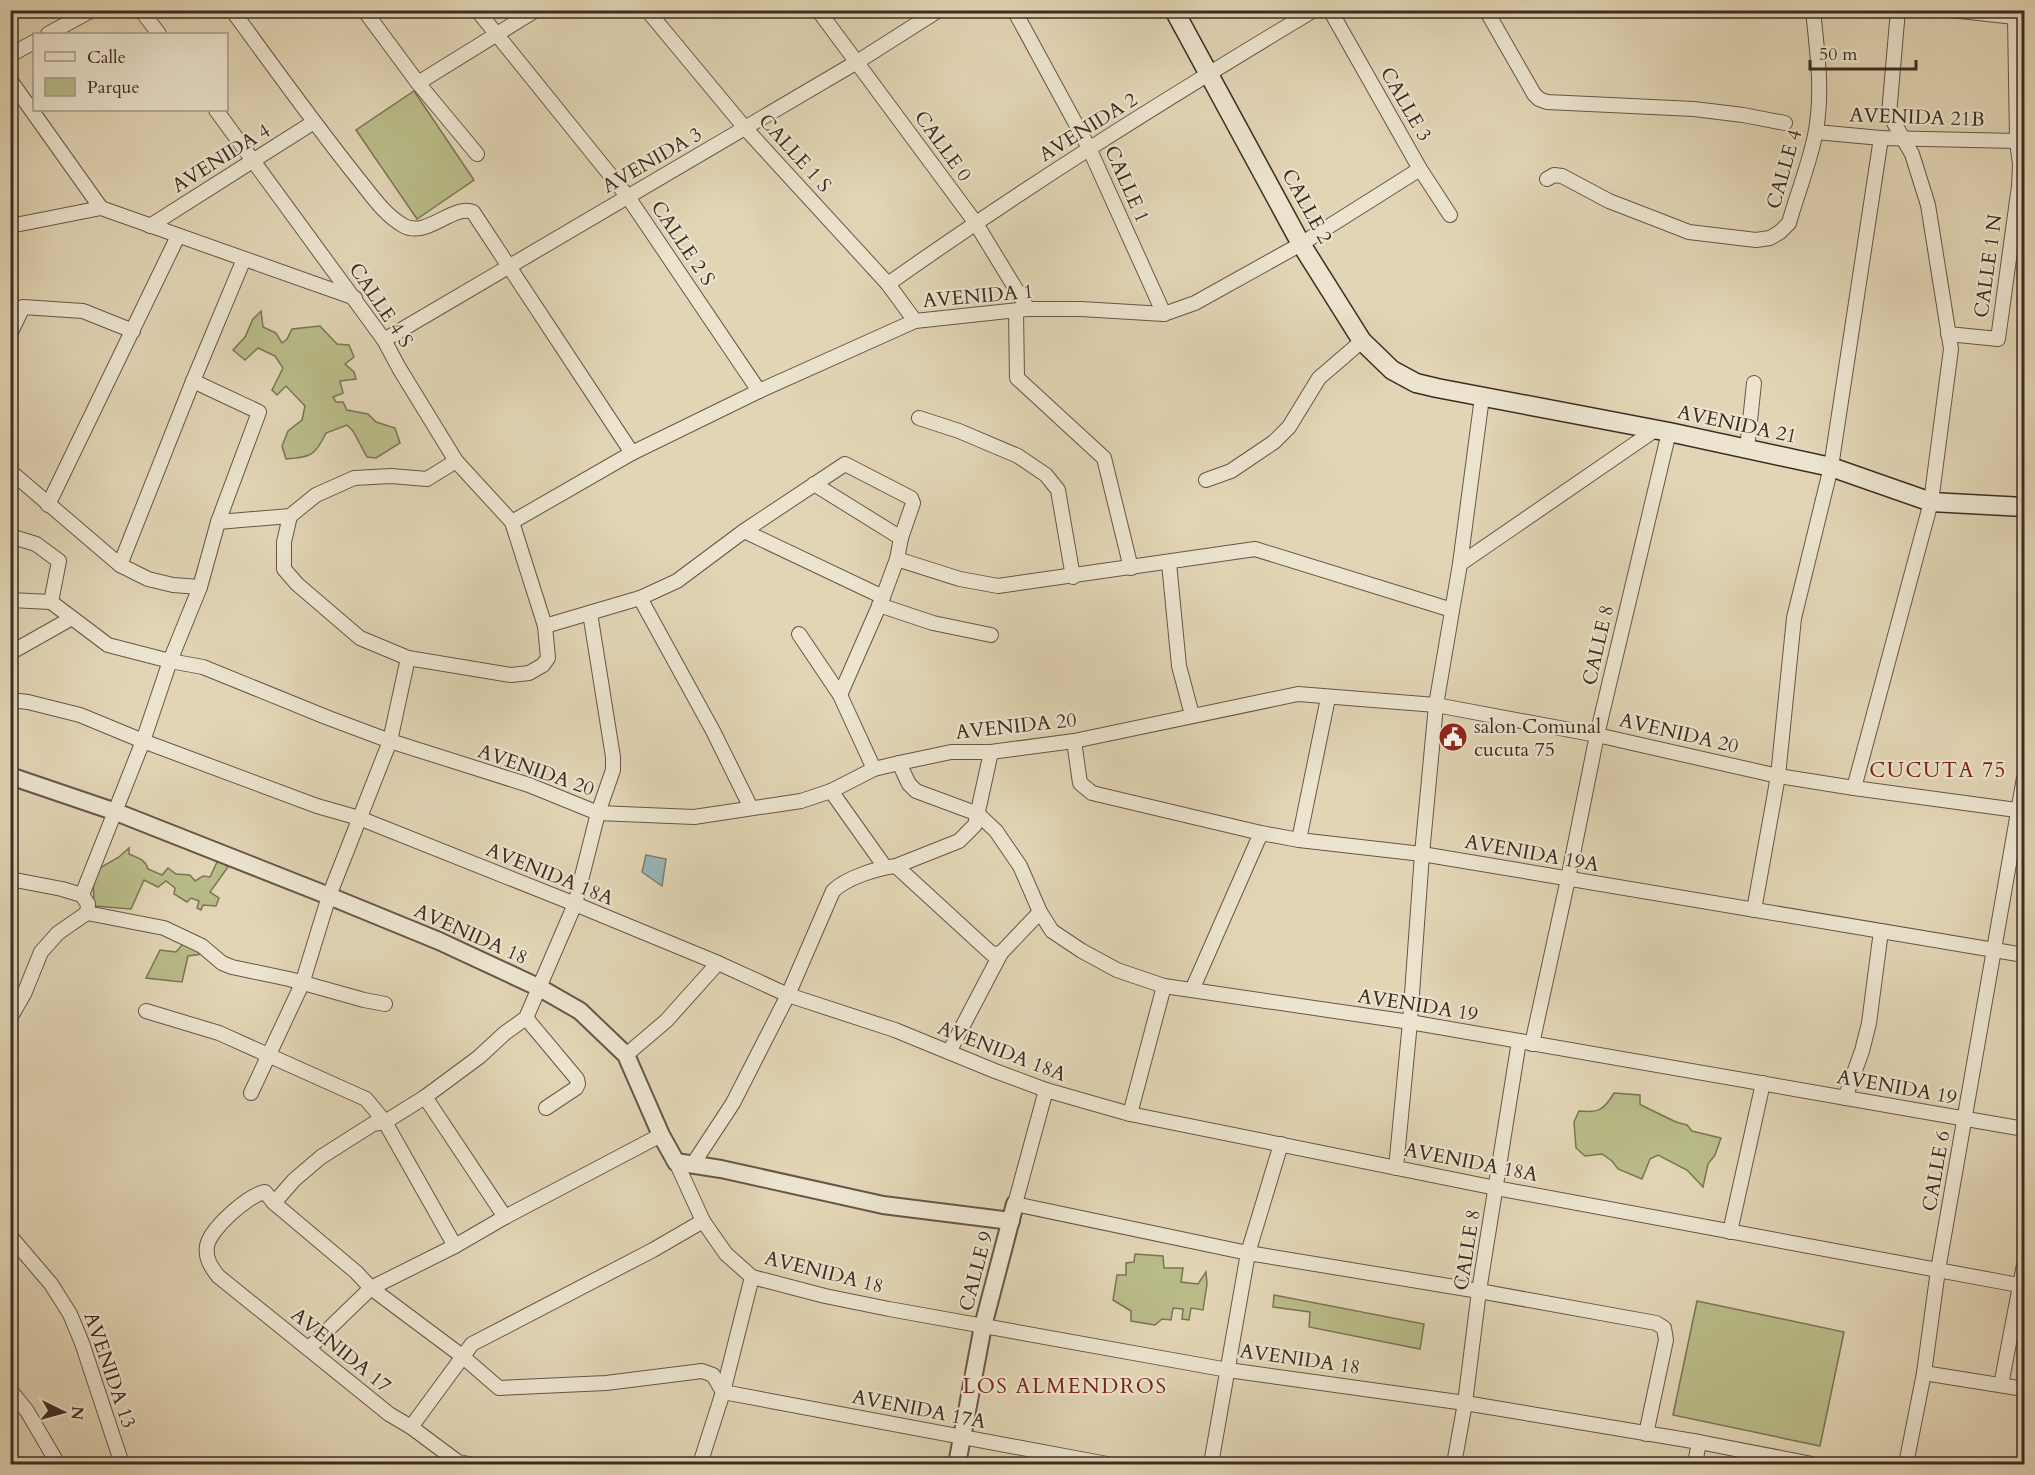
<svg xmlns="http://www.w3.org/2000/svg" width="2035" height="1475" font-family="Cardo,serif">
	<style>
		.green { fill: #b9bc89; stroke: #7a7456; stroke-width: 1.5 }
		.water { fill: #99b6b8; stroke: #747f7c; stroke-width: 1.5 }
		.lines { fill: none; stroke-linecap: round; stroke-linejoin: round }
		.minor-casing { stroke: #665648; stroke-width: 16 }
		.tertiary-casing { stroke: #665648; stroke-width: 20 }
		.secondary-casing { stroke: #3c2c23; stroke-width: 21 }
		.minor { stroke: #ece4cf; stroke-width: 14 }
		.tertiary { stroke: #ece4cf; stroke-width: 16 }
		.secondary { stroke: #ece4cf; stroke-width: 18 }
		.labels { text-anchor: middle; dominant-baseline: central; stroke-width: 4.5; stroke-linejoin: round; paint-order: stroke }
		.street-label { font-size: 20px; fill: #3c2c23; stroke: #ece4cf }
		.poi-label { font-size: 20px; fill: #3c2c23; stroke: #ece4cf; text-anchor: start }
		.neighbourhood-label { font-size: 21px; letter-spacing: 1.5px; fill: #7a1f14; stroke: #ece4cf }
	</style>
	<rect width="100%" height="100%" fill="#e2d5b5"/>
	<filter id="stains"><feTurbulence type="fractalNoise" baseFrequency=".00333" numOctaves="4"/><feColorMatrix values="0 0 0 0 .2 0 0 0 0 .09 0 0 0 0 .02 0 0 0 .5 -.17"/></filter>
	<radialGradient id="worn" r=".72"><stop offset=".6" stop-color="#630" stop-opacity="0"/><stop offset="1" stop-color="#630" stop-opacity=".3"/></radialGradient>
	<g class="green">
		<polygon points="414,91 474,180 417,219 356,130"/>
		<path d="M261 311 263 327 276 333 282 343 287 339 292 329 320 326 337 344 349 345 354 357 345 364 354 372 356 379 340 381 343 393 333 397 336 402H343L347 410 368 414 376 422 395 428 400 443 376 458 367 457 353 431 347 425 326 433C315 456 311 457 286 459L282 446 288 431 302 420 305 406 286 386 277 395 272 390 283 368 275 356 258 348 245 360 233 350 245 337 253 319Z"/>
		<path d="M129 848V854C138 858 145 859 148 869L162 875 168 868 176 874 190 875 195 881 203 876 210 877 218 860 228 867 210 892 219 898 216 906 203 905 201 910 197 908 199 901 191 898 187 902 174 894 175 888 166 881 158 887 144 880 131 909 94 906 93 872 119 857Z"/>
		<polygon points="185,942 202,954 188,956 182,982 146,978 160,950 176,952"/>
		<path d="M1614 1093 1640 1095V1104L1643 1106 1676 1122 1687 1125 1692 1131 1721 1138 1715 1155 1708 1164 1703 1187 1687 1170 1658 1155 1650 1159 1642 1179 1618 1169 1612 1161 1602 1154 1585 1156 1576 1148 1574 1122 1579 1111C1599 1113 1604 1110 1614 1093Z"/>
		<polygon points="1135,1254 1163,1256 1164,1268 1183,1268 1181,1282 1198,1284 1206,1272 1207,1284 1203,1310 1191,1308 1189,1320 1182,1319 1183,1309 1173,1308 1171,1320 1162,1319 1155,1325 1131,1321 1131,1311 1113,1300 1117,1275 1126,1275 1126,1263 1134,1262"/>
		<polygon points="1274,1295 1424,1324 1420,1349 1309,1327 1310,1312 1273,1307"/>
		<polygon points="1697,1301 1844,1332 1820,1446 1673,1415"/>
	</g>
	<polygon class="water" points="646,855 666,859 662,886 642,872"/>
	<g class="lines">
		<g class="minor-casing">
			<g id="minor">
				<polyline points="141,10 159,34"/>
				<path d="M232 10C273 66 313 122 356 176 370 193 384 215 404 226 427 238 453 204 473 212L632 453"/>
				<polyline points="364,10 418,83 477,154"/>
				<polyline points="477,10 628,197 759,391"/>
				<polyline points="647,10 745,128 888,284 915,321"/>
				<polyline points="818,10 975,222 1028,309"/>
				<polyline points="1014,10 1089,148 1164,314"/>
				<polyline points="1330,10 1420,169 1450,215"/>
				<polyline points="1486,10 1534,94 1539,99 1547,102 1694,109 1743,115 1785,123"/>
				<polyline points="1951,10 2024,18"/>
				<polyline points="48,34 92,10"/>
				<polyline points="10,55 34,42"/>
				<polyline points="10,80 101,208"/>
				<polyline points="418,83 536,10"/>
				<polyline points="216,110 384,340 399,368 456,461 512,522 545,626 548,658 543,665 529,673 511,675 408,658 360,638 297,584 284,569 284,542 290,516"/>
				<polyline points="1816,132 1881,138 2017,141"/>
				<path d="M1547 179 1554 175 1562 176 1609 201 1689 232 1756 240 1770 238 1780 232 1789 223C1797 194 1811 160 1816 130 1823 90 1817 51 1813 10"/>
				<polyline points="10,226 101,208 355,298"/>
				<polyline points="150,226 314,122"/>
				<path d="M888 284C1026 186 1169 97 1314 10"/>
				<polyline points="1016,311 1017,378 1104,458 1131,568"/>
				<polyline points="10,334 23,307 83,311 133,331"/>
				<polyline points="1948,334 1998,339 2019,186 2020,164 2017,141 2015,16"/>
				<polyline points="384,340 857,62 939,10"/>
				<polyline points="919,418 959,431 1018,456 1046,475 1058,490 1073,577"/>
				<polyline points="1747,449 1754,383"/>
				<polyline points="10,471 120,565 148,579 173,585 200,587"/>
				<polyline points="1206,480 1231,471 1274,442 1289,427 1319,378 1362,341"/>
				<polyline points="814,484 901,538"/>
				<polyline points="48,505 178,236"/>
				<polyline points="218,522 290,516 316,495 354,478 391,476 427,479 456,461"/>
				<polyline points="512,522 632,453 759,391 915,321 1028,309 1081,309 1164,314 1195,303 1301,244 1420,169"/>
				<polyline points="744,531 883,597"/>
				<polyline points="10,536 36,544 59,561 51,602"/>
				<polyline points="897,559 960,579 998,586 1255,549 1452,610"/>
				<polyline points="1169,563 1179,666 1192,715"/>
				<polyline points="1460,564 1655,430"/>
				<polyline points="120,565 193,381 244,259"/>
				<polyline points="640,598 713,731 751,808"/>
				<polyline points="10,600 51,602"/>
				<polyline points="51,602 108,645 170,661 203,667 326,717 390,741 529,785 598,813 694,817 801,801 831,791 874,769 899,763 951,752 991,752 1074,741 1298,694 1436,705 1597,735 1778,776 1854,788 2024,811"/>
				<polyline points="879,605 933,623 991,635"/>
				<polyline points="545,626 640,598 677,581 744,531 845,464 911,498 913,503 901,538 897,559 883,597 840,695"/>
				<polyline points="799,634 840,695 874,769"/>
				<polyline points="10,653 72,618"/>
				<polyline points="10,700 28,702 80,715 143,741 317,806 359,818 575,904 718,963 788,995 895,1030 995,1071 1046,1090 1130,1114 1496,1188 2024,1286"/>
				<polyline points="1074,741 1080,783 1092,793 1261,833 1299,840 1422,854 2024,955"/>
				<polyline points="899,763 909,784 916,791 978,814 996,831 1020,866 1040,912 1052,931 1082,951 1117,970 1164,986 1410,1022 2024,1129"/>
				<polyline points="1854,788 1931,502 1951,349 1928,205 1912,154 1889,114 1898,10"/>
				<polyline points="831,791 885,867"/>
				<polyline points="1299,840 1328,698"/>
				<polyline points="896,866 992,954 1001,953 1040,912"/>
				<polyline points="10,879 62,889 82,895"/>
				<polyline points="1754,910 1778,776 1794,618 1831,467 1881,138"/>
				<polyline points="87,913 164,928 202,946 222,963 232,967 289,979 364,1000 385,1004"/>
				<polyline points="1192,990 1261,833"/>
				<polyline points="146,1011 219,1033 366,1099 385,1122 455,1246"/>
				<polyline points="10,1018 24,994 41,952 58,933 87,913 88,904 82,895 143,741 170,661 200,587 218,522 259,412 193,381"/>
				<polyline points="526,1018 577,1079 578,1084 576,1088 546,1108"/>
				<polyline points="1532,1044 1568,879 1597,735 1669,432"/>
				<polyline points="949,1052 1001,953"/>
				<polyline points="626,1055 666,1021 718,963"/>
				<polyline points="1046,1090 1015,1204 1248,1253 1479,1291 1656,1323 1664,1328 1666,1340 1646,1434"/>
				<polyline points="251,1093 302,984 329,896 390,741 408,658"/>
				<polyline points="425,1097 505,1217"/>
				<polyline points="1845,1098 1862,1051 1869,1023 1881,931"/>
				<polyline points="1130,1114 1164,986"/>
				<polyline points="676,1162 703,1221 726,1254 752,1277 825,1296 889,1309 1228,1370 1465,1403 1699,1442 1812,1464"/>
				<path d="M693 1164 733 1103 788 995 833 891C846 878 877 868 896 866L959 841 975 825 991 752"/>
				<polyline points="1396,1168 1410,1022 1422,854 1436,705 1460,564 1482,397"/>
				<polyline points="274,1203 356,1272 371,1288 462,1356 499,1388 606,1383 702,1371 713,1375 723,1392"/>
				<polyline points="1730,1232 1763,1083"/>
				<polyline points="10,1236 51,1284 70,1314 82,1343 122,1464"/>
				<polyline points="309,1348 371,1288 455,1246 505,1217 661,1135"/>
				<polyline points="1924,1373 2024,1389"/>
				<polyline points="2001,1385 2024,1265"/>
				<polyline points="10,1390 27,1411 58,1464"/>
				<polyline points="723,1392 1107,1464"/>
				<polyline points="411,1427 472,1344 653,1250 703,1221"/>
				<path d="M469 1464 458 1462 411 1427 389 1414 218 1276C211 1267 205 1258 207 1246 210 1229 248 1195 265 1192L274 1203 294 1180 321 1157 373 1124 385 1122 425 1097 479 1057 505 1033 526 1018 575 904 598 813 613 770V757L590 613"/>
				<polyline points="700,1464 723,1392 752,1277"/>
				<polyline points="1211,1464 1248,1253 1281,1144"/>
				<polyline points="1454,1464 1465,1403 1479,1291 1519,1041"/>
				<polyline points="1695,1464 1699,1442"/>
				<polyline points="1906,1464 1924,1373 1938,1270 2024,778"/>
			</g>
		</g>
		<g class="tertiary-casing">
			<g id="tertiary">
				<polyline points="10,776 116,812 329,896 439,941 540,988 580,1011 626,1055 661,1135 676,1162 721,1169 883,1205 1011,1221"/>
				<polyline points="957,1464 983,1326 1015,1204"/>
			</g>
		</g>
		<g class="secondary-casing">
			<polyline id="secondary" points="1174,10 1301,244 1362,341 1392,370 1416,383 1437,388 1669,432 1831,467 1931,502 2024,507"/>
		</g>
		<use href="#minor" class="minor"/>
		<use href="#tertiary" class="tertiary"/>
		<use href="#secondary" class="secondary"/>
	</g>
	<defs>
		<g id="civic-disc" transform="scale(1.5)"><circle r="9.5" fill="#8f2418" stroke="#ece4cf"/><path d="M-.6-6.5H3V-4.5H.6V-3L4-1V1h2V6H-6V1h2V-1L-.6-3ZM-1.2 2.5V6h2.4V2.5Z" fill="#fff"/></g>
	</defs>
	<g fill-rule="evenodd">
		<use href="#civic-disc" x="1453" y="737"/>
	</g>
	<g class="labels">
		<g class="street-label">
			<text transform="translate(1406 104) rotate(60)">CALLE 3</text>
			<text transform="translate(1917 117) rotate(2)">AVENIDA 21B</text>
			<text transform="translate(1088 127) rotate(-32)">AVENIDA 2</text>
			<text transform="translate(943 146) rotate(54)">CALLE 0</text>
			<text transform="translate(795 153) rotate(48)">CALLE 1 S</text>
			<text transform="translate(221 158) rotate(-32)">AVENIDA 4</text>
			<text transform="translate(652 160) rotate(-30)">AVENIDA 3</text>
			<text transform="translate(1784 169) rotate(-74)">CALLE 4</text>
			<text transform="translate(1127 184) rotate(66)">CALLE 1</text>
			<text transform="translate(1307 206) rotate(61)">CALLE 2</text>
			<text transform="translate(683 243) rotate(56)">CALLE 2 S</text>
			<text transform="translate(1988 266) rotate(-82)">CALLE 1 N</text>
			<text transform="translate(978 296) rotate(-5)">AVENIDA 1</text>
			<text transform="translate(381 305) rotate(56)">CALLE 4 S</text>
			<text transform="translate(1737 424) rotate(12)">AVENIDA 21</text>
			<text transform="translate(1598 645) rotate(-77)">CALLE 8</text>
			<text transform="translate(1016 726) rotate(-6)">AVENIDA 20</text>
			<text transform="translate(1679 733) rotate(13)">AVENIDA 20</text>
			<text transform="translate(536 770) rotate(19)">AVENIDA 20</text>
			<text transform="translate(1532 853) rotate(10)">AVENIDA 19A</text>
			<text transform="translate(550 874) rotate(22)">AVENIDA 18A</text>
			<text transform="translate(471 934) rotate(24)">AVENIDA 18</text>
			<text transform="translate(1418 1005) rotate(9)">AVENIDA 19</text>
			<text transform="translate(1002 1051) rotate(21)">AVENIDA 18A</text>
			<text transform="translate(1897 1087) rotate(10)">AVENIDA 19</text>
			<text transform="translate(1471 1162) rotate(11)">AVENIDA 18A</text>
			<text transform="translate(1936 1171) rotate(-80)">CALLE 6</text>
			<text transform="translate(1467 1250) rotate(-81)">CALLE 8</text>
			<text transform="translate(976 1271) rotate(-75)">CALLE 9</text>
			<text transform="translate(824 1272) rotate(14)">AVENIDA 18</text>
			<text transform="translate(341 1350) rotate(39)">AVENIDA 17</text>
			<text transform="translate(1300 1359) rotate(8)">AVENIDA 18</text>
			<text transform="translate(110 1370) rotate(71)">AVENIDA 13</text>
			<text transform="translate(919 1409) rotate(11)">AVENIDA 17A</text>
		</g>
		<g class="poi-label">
			<text x="1474" y="726">salon Comunal<tspan x="1474" dy="23">cucuta 75</tspan></text>
		</g>
		<g class="neighbourhood-label">
			<text x="1938" y="770">CUCUTA 75</text>
			<text x="1065" y="1386">LOS ALMENDROS</text>
		</g>
	</g>
	<rect width="2035" height="1475" fill="none" stroke="#e2d5b5" stroke-width="36"/>
	<rect x="12" y="12" width="2011" height="1451" fill="none" stroke="#3c2c23" stroke-width="3"/>
	<rect x="18" y="18" width="1999" height="1439" fill="none" stroke="#3c2c23" stroke-width="1.5"/>
	<rect x="33" y="33" width="195" height="78" fill="#ece4cf" stroke="#a69a8a" stroke-width="1.5"/>
	<rect x="45" y="52" width="30" height="9" fill="#ece4cf" stroke="#a69a8a" stroke-width="1.5"/>
	<text x="87" y="63" font-size="18" fill="#3c2c23">Calle</text>
	<rect x="45" y="78" width="30" height="18" fill="#b9bc89" stroke="#a69a8a" stroke-width="1.5"/>
	<text x="87" y="93" font-size="18" fill="#3c2c23">Parque</text>
	<g transform="translate(63 1412) rotate(95)" stroke="#ece4cf" stroke-width="4.5" paint-order="stroke">
	<path d="M0-4.5L10 22L0 15L-10 22Z" fill="#3c2c23"/>
	<text y="-9" font-size="16" font-weight="bold" text-anchor="middle" fill="#3c2c23">N</text>
	</g>
	<path d="M1810 60v9h106v-9" fill="none" stroke="#3c2c23" stroke-width="3"/>
	<text x="1819" y="60" font-size="18" fill="#3c2c23" stroke="#ece4cf" stroke-width="4.5" paint-order="stroke">50 m</text>
	<rect width="100%" height="100%" filter="url(#stains)"/>
	<rect width="100%" height="100%" fill="url(#worn)"/>
</svg>
